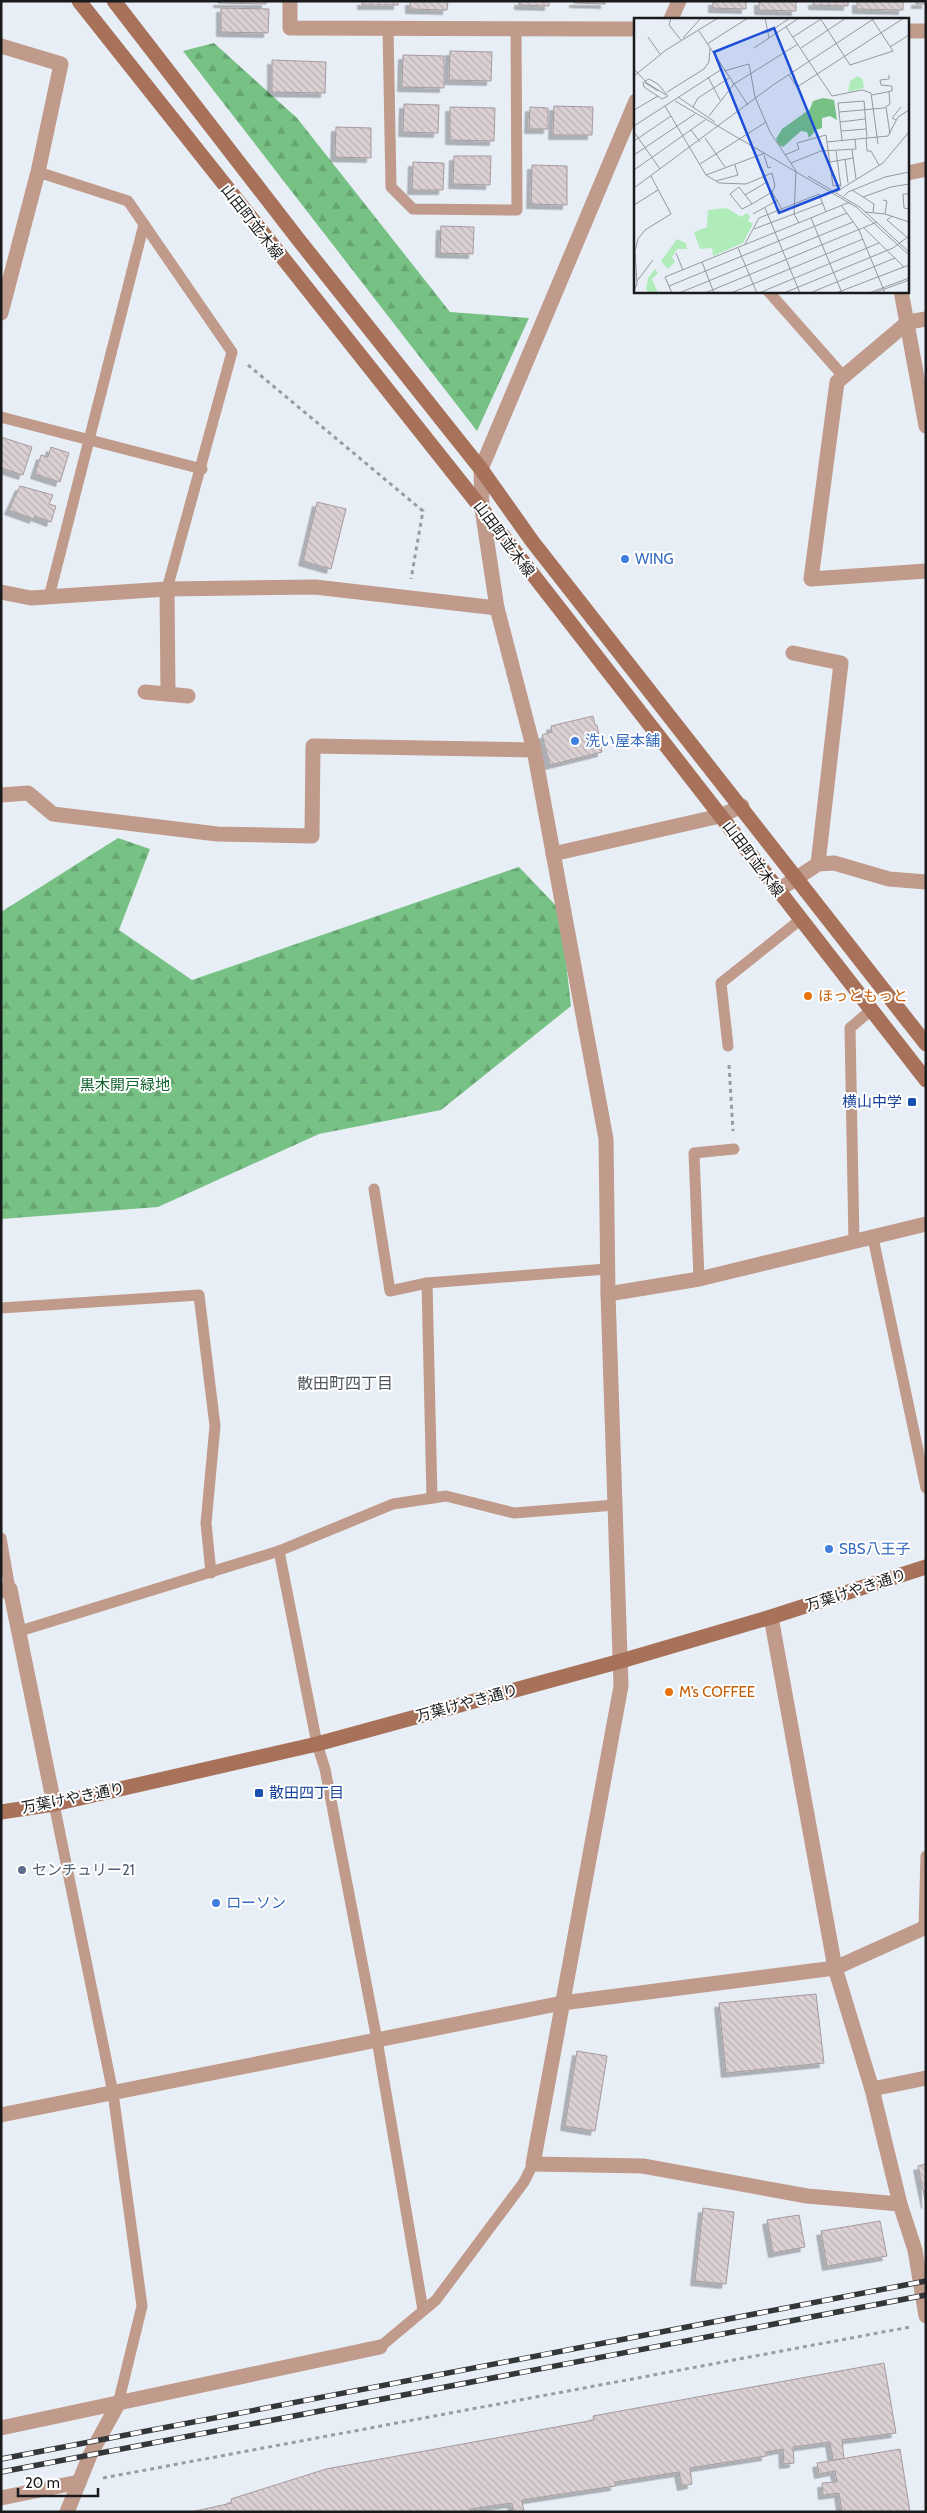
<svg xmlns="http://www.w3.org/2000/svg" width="927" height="2513" font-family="Cabin,'Noto Sans JP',sans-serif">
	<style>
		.forest { fill: url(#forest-firs) }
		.building { fill: url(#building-back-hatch); stroke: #a59b9e; filter: url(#shadow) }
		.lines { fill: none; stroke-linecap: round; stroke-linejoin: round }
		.path { stroke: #999da3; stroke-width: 3; stroke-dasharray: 4 4; stroke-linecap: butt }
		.lane { stroke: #c09a8a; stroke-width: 11 }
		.street { stroke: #c09a8a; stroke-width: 15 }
		.secondary { stroke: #a8715a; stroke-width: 15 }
		.rail-casing { stroke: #34373a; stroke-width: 5.5 }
		.rail { stroke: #fff; stroke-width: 4; stroke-dasharray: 11; stroke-linecap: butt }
		.shop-dot { fill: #3f7fe0; stroke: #fff; stroke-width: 2 }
		.food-dot { fill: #e8710a; stroke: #fff; stroke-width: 2 }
		.transit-dot { fill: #1a4fb4; stroke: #fff; stroke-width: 2 }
		.service-dot { fill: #5c6f8a; stroke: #fff; stroke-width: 2 }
		.labels { text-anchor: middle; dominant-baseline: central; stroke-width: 4; stroke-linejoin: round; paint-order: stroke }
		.street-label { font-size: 15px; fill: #181a1c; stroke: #fff }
		.shop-label { font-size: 15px; fill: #366cbe; stroke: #fff; text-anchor: start }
		.food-label { font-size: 15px; fill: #c56008; stroke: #fff; text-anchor: start }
		.park-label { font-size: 15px; fill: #0f622b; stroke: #fff }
		.transit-label { font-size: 15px; fill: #164399; stroke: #fff; text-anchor: end }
		.service-label { font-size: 15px; fill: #4e5e75; stroke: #fff; text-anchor: start }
		.neighbourhood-label { font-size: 16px; fill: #51565c; stroke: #fff }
		.inset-road { fill: none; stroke: #95999f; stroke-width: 1 }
		.view { fill: #1d4ed8; fill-opacity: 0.15; stroke: #1d4ed8; stroke-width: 2.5 }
		.inset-edge { fill: none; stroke: #181a1c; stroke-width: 2.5 }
	</style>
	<defs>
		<pattern id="forest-firs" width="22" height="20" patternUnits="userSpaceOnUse" patternTransform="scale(1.25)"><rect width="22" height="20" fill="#77c185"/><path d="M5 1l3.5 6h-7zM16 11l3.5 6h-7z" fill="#66a572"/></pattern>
		<pattern id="building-back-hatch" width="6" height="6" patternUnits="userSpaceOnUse" patternTransform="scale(1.25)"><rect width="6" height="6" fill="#dbd0d3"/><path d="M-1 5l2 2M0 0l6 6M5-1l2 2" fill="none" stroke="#bbb2b5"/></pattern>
		<filter id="shadow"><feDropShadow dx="-4.5" dy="4.5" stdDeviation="0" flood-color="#0004"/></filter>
	</defs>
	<rect width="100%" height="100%" fill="#e8eef6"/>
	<g class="forest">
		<polygon points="214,43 297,118 450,312 529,318 477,431 183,51"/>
		<polygon points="118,838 150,849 119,930 192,980 519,867 560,910 571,1006 441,1110 319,1134 158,1207 1,1219 1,912"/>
	</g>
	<g class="building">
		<polygon points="218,1 266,1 266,4 218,3"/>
		<rect x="362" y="1" width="36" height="4"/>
		<polygon points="410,1 448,1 447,10 410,9"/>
		<polygon points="519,1 549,1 549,6 519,5"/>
		<polygon points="574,1 605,1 605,4 574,3"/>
		<polygon points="713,1 746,1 746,9 713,8"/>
		<polygon points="759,1 796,1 796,11 759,10"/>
		<polygon points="813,1 848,1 848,6 813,5"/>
		<polygon points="857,1 903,1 903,10 857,9"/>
		<rect x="916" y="1" width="10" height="3"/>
		<polygon points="221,8 269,9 268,33 221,32"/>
		<polygon points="450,51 492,52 491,81 449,80"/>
		<polygon points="403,55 444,56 444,88 402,87"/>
		<polygon points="272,60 326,62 325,93 272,92"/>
		<polygon points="404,104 439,105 438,133 403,132"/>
		<polygon points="554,106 593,107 592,135 553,135"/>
		<polygon points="450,107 495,108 494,141 450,140"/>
		<polygon points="530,107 548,108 548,129 529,129"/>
		<polygon points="336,127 371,128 371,158 335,157"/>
		<polygon points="454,156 491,156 490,185 453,184"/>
		<polygon points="413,162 444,163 443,190 412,190"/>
		<polygon points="532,165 567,166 567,205 531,204"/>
		<polygon points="441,226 474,227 473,254 440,253"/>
		<polygon points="1,437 32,447 23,475 1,468"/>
		<polygon points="51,447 69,453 60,482 35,474 41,455 48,457"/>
		<polygon points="20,486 53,495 49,504 56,506 51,522 35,516 34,519 9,510"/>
		<polygon points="317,502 346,509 331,569 303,561"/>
		<polygon points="593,716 595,725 597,725 602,752 550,765 542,735 552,732 551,726"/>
		<polygon points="816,1994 824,2063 726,2073 719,2003"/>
		<polygon points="577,2051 607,2056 595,2131 565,2126"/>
		<polygon points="926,2164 926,2204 918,2166"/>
		<polygon points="703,2208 734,2212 726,2284 695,2281"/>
		<polygon points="799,2215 805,2247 773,2253 767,2220"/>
		<polygon points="880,2221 887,2256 827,2266 821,2231"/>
		<polygon points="884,2363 896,2433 842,2440 844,2459 833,2460 830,2442 793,2447 794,2463 784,2464 783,2449 766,2452 766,2456 690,2468 692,2484 682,2486 679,2472 615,2482 615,2486 522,2500 524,2512 513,2512 512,2503 470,2509 471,2512 191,2512 232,2503 231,2499 326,2469 594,2420 593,2416"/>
		<polygon points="900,2449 910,2512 842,2512 839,2493 823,2495 822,2483 837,2482 835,2471 819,2474 817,2463"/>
	</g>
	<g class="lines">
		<g class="path">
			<polyline points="248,365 423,511 411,579"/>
			<polyline points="729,1065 733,1131"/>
			<polyline points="103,2478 910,2327"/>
		</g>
		<g class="lane">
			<polyline points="388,28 391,187 413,209 517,210 516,29"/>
			<polyline points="38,172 128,201 232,352 167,589"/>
			<polyline points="768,291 844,377"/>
			<polyline points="1,417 202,469"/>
			<polyline points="49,597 144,224"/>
			<polyline points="728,1046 721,983 800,920"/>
			<polyline points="374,1189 390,1291 427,1283"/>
			<polyline points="873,1238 926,1488"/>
			<polyline points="854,1242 850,1028 871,1010"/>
			<polyline points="699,1279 694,1153 734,1149"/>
			<polyline points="1,1308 199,1295 215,1426 206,1523 211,1573"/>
			<polyline points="432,1498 427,1283 607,1269"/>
			<polyline points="1,1538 10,1589"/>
			<polyline points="279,1551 317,1744 325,1769 377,2040 423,2310"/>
			<polyline points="20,1631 279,1551 393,1504 446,1496 514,1513 615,1505"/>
			<polyline points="54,1804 113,2093 142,2306 118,2404"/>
			<polyline points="924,1928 926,1856"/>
			<polyline points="380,2347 436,2300 524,2182 533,2164"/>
		</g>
		<g class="street">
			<polyline points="290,1 290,28 636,29"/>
			<polyline points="671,19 679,1"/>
			<polyline points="908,31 926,31"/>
			<polyline points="1,46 61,64 38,172 1,313"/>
			<polyline points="636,101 481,469 482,509 497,608 534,750 606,1139 608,1294 621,1686 533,2164 643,2166 807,2196 900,2204"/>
			<polyline points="908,173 926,169"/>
			<polyline points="901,291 926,426"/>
			<polyline points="926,319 908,322 837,382 811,579 926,571"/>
			<polyline points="167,589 168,694"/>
			<polyline points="1,592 31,598 167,589 315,587 497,608"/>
			<polyline points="793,653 841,663 818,864"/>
			<polyline points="145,692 188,696"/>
			<polyline points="1,795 28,793 53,814 217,834 312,836 313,746 534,750"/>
			<polyline points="553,854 720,816 742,806"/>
			<polyline points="777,891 818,864 834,863 889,879 926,882"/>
			<polyline points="608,1294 699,1279 926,1224"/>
			<polyline points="1,1591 10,1589 54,1804"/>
			<polyline points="771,1617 835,1968 872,2089 900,2204 915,2250 926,2316"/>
			<polyline points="872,2089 926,2078"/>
			<polyline points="1,2115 562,2003 835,1968 926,1927"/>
			<polyline points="1,2428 380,2347"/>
			<polyline points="1,2498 79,2482"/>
			<polyline points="67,2512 90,2455 118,2404"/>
		</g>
		<g class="secondary">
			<polyline points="79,1 482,509 926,1080"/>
			<polyline points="114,1 298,239 481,469 532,541 926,1044"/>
			<polyline points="1,1812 54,1804 317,1744 621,1661 771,1617 926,1567"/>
		</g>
		<g class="rail-casing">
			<g id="rail">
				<polyline points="1,2459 926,2281"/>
				<polyline points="1,2472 926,2295"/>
			</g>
		</g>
		<use href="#rail" class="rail"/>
	</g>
	<g class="shop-dot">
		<circle cx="625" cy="559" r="5"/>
		<circle cx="575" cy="741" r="5"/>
		<circle cx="829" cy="1549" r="5"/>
		<circle cx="216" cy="1903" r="5"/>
	</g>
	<g class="food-dot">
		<circle cx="808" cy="996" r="5"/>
		<circle cx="669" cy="1692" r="5"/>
	</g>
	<g class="transit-dot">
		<rect x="907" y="1097" width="10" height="10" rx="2.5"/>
		<rect x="254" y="1788" width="10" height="10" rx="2.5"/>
	</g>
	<circle class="service-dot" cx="22" cy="1870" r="5"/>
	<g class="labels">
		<g class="street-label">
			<text transform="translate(252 222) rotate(52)">山田町並木線</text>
			<text transform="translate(504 539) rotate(53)">山田町並木線</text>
			<text transform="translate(753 859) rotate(53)">山田町並木線</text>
			<text transform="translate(856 1590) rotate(-18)">万葉けやき通り</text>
			<text transform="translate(467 1703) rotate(-15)">万葉けやき通り</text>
			<text transform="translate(73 1798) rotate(-11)">万葉けやき通り</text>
		</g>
		<g class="shop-label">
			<text x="635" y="559">WING</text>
			<text x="585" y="741">洗い屋本舗</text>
			<text x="839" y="1549">SBS八王子</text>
			<text x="226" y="1903">ローソン</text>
		</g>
		<g class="food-label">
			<text x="818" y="996">ほっともっと</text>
			<text x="679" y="1692">M’s COFFEE</text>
		</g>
		<g class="park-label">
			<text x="125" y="1085">黒木開戸緑地</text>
		</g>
		<g class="transit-label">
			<text x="902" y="1102">横山中学</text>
			<text x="269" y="1793" text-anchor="start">散田四丁目</text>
		</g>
		<g class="service-label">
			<text x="32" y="1870">センチュリー21</text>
		</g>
		<g class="neighbourhood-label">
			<text x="345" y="1383">散田町四丁目</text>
		</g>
	</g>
	<g transform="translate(634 18)">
		<rect width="275" height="275" fill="#e8eef6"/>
		<path d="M224 58 229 62 230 70 214 74 216 63ZM93 190 107 199 113 195 116 198 114 203 119 206 109 225 79 238 78 230 66 231 60 214 73 209 74 192ZM43 221 52 225 53 231H43L38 239 41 244 34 251 27 243ZM21 251 24 255 18 261 24 275H15L12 271 14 260Z" fill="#b0ecb9"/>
		<path d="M189 80 200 82 203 102 196 98 188 100V110L182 112 175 120 173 114 167 113 149 129 145 127 142 121 148 111 176 91 179 83Z" fill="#77c185"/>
		<path class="inset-road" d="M37 0 35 7 47 22M131 0 135 20M186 0 216 47 259 33 238 1M152 9 198 78 228 72 237 75 244 126M65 13 114 87M135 14 156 0M14 19 26 36M159 19 187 1M49 20 67 0M73 26 114 0M256 29 275 17M120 30 165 0M167 30 212 0M0 51 13 65 32 77M90 53 115 46 121 79 136 114 162 153 160 196 165 205M155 57 163 69 270 0M0 58 32 32 84 0M74 59 86 82M9 64 10 69 28 81 34 78 24 66 15 61 11 63M10 64 24 73M33 74 70 51 75 44 76 30M238 77 258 73V68L247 67 246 62 255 61V57M44 79 81 104M41 83 222 189 275 237M31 88 72 157 85 165 112 166 138 155 141 168 138 174 118 186 105 169 96 176 108 191 118 186M59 89 64 80 95 60M252 89 256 116M0 92 24 78M205 94 204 85 230 83 233 120M75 98 100 66 164 26M262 102 258 100 267 89M206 104 231 101M0 108 88 51M57 112 66 124M207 113 232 111M0 114 26 151M71 120 91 149M232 120 233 133H237L245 147M208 122 205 94 250 90 256 86 255 74M0 123 37 98M193 124 254 118 264 99 275 92M218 132 222 161M202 133 207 169M0 137 61 96M130 137 134 150 137 149M151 137 165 131 163 125 192 117 199 168 207 167M211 141 214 165M196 144 219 140M157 145 187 133 222 131 221 121M66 146 132 104M0 152 71 102M72 157 131 135M174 158 227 190 275 234M129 159 148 191M82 163 104 157 101 147M0 170 139 67 241 0M218 172 240 186 239 194M202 174 249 145 275 114M275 176H269L270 190 275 191M111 177 133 164M210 178 214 174 251 159 275 154M229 179 257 169 275 166M249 182 253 183 251 196M0 187 24 172M207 187 225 212 251 275M131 190 166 275M231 194 251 196 275 204M119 196 144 182M258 198 253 202 275 221M177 200 208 275M230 210 270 249M120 211 189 185M111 226 125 200 185 176 192 194M104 230 123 275M42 235 49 252M68 244 80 275M3 263 19 242M35 268 213 195M0 273 3 266 1 233 4 221 11 212 37 196 17 158M38 275 31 259 216 184M45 275 219 204M71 275 243 204M97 275 229 221M125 275 245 225M150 275 259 230 275 218M176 275 261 240M202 275 275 247M235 275 275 260M240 275 275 262"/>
		<path class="view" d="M140 10 205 171 145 195 80 34Z"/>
		<rect width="275" height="275" class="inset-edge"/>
	</g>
	<rect width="927" height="2513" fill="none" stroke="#181a1c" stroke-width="5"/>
	<path d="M18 2488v8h80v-8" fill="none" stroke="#181a1c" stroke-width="2.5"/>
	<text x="25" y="2488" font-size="15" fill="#181a1c" stroke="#ffffff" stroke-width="4" paint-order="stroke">20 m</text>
</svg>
